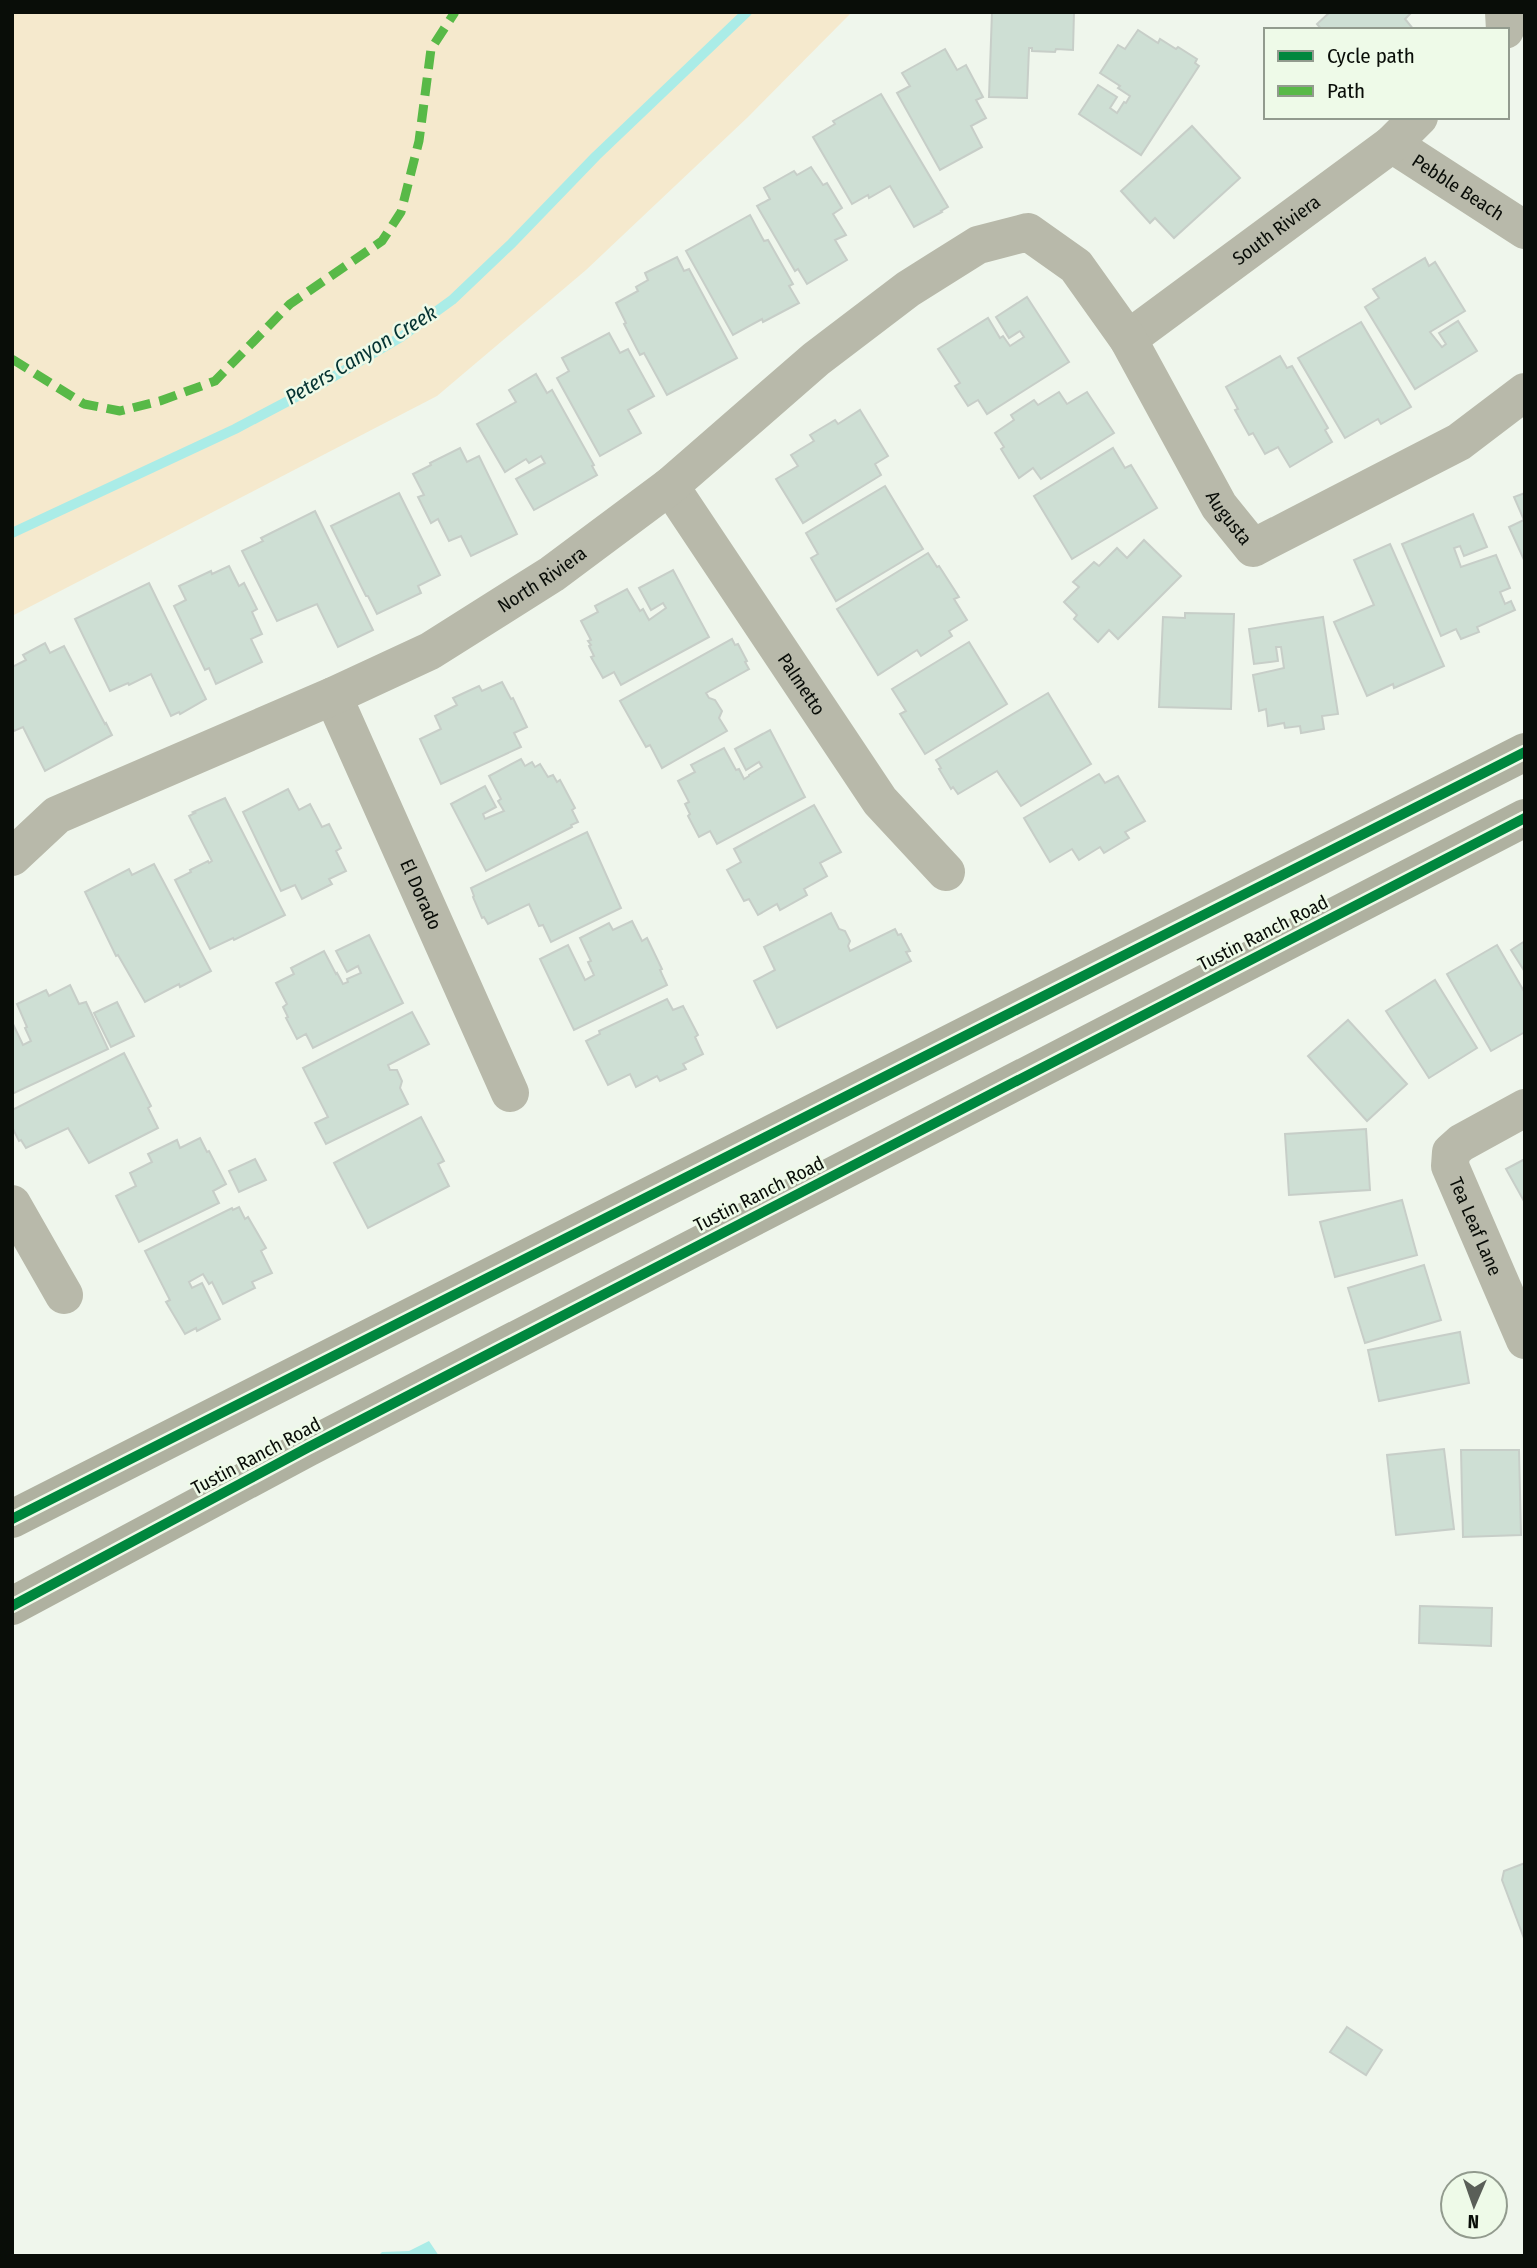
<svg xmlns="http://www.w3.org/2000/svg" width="1537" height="2268" font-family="'Fira Sans Condensed',sans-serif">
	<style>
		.green { fill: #f5e9cd }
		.water { fill: #aaece7 }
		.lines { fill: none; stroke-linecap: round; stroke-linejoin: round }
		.stream { stroke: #aaece7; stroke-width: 10 }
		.building { fill: #cedfd4; stroke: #c7cec8; stroke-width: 2 }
		.minor { stroke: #b8b9aa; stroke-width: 38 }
		.major { stroke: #afb1a0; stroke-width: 38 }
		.quiet { stroke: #58b947; stroke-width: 9; stroke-dasharray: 18 9; stroke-linecap: butt }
		.cycleway-casing { stroke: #eefae8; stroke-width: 15 }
		.cycleway { stroke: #00873e; stroke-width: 10 }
		.labels { text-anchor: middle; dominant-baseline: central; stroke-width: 5; stroke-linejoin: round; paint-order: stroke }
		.street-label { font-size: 19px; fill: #090d08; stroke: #eefae8 }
		.water-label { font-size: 21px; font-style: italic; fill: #053332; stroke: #eefae8 }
	</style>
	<rect width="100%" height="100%" fill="#eff6ec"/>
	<polygon class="green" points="12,12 852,12 748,117 586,270 437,396 12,616"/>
	<polygon class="water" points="429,2241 439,2256 378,2256 382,2252 409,2251"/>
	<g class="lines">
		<polyline class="stream" points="12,533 235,429 326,381 401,337 452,300 512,243 596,156 747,12"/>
	</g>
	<g class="building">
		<polygon points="992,12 1074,12 1073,50 1056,49 1055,52 1032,51 1032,48 1029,48 1027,98 989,97"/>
		<polygon points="1330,12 1412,12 1405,19 1414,30 1322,30 1317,24"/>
		<polygon points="1138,30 1158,43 1160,39 1176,49 1178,47 1197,59 1195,63 1199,66 1141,155 1079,114 1098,85 1117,97 1110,108 1117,113 1124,102 1126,103 1130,96 1118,88 1120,86 1100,73 1118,45 1125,49"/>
		<polygon points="945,49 957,70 966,65 983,97 976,100 986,118 971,126 982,147 940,170 897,93 910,86 902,73"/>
		<polygon points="881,94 948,207 941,211 942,212 914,227 890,186 869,198 868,195 852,204 813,137 835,124 833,121"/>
		<polygon points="1192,126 1240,178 1174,238 1155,218 1150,223 1121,191"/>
		<polygon points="811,167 823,185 827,183 842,208 833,214 846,235 835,240 847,260 807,284 798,269 795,271 757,206 770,199 764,188 794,171 797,175"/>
		<polygon points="750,215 764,241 768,240 793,284 789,286 799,303 763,322 762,319 733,335 686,251"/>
		<polygon points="677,257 684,271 689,269 737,358 667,395 644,353 640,355 624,324 626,323 616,303 638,291 636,287 648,280 645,273"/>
		<polygon points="1425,258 1429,266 1435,262 1465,311 1430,332 1442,347 1446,344 1439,333 1458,321 1477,351 1415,389 1365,307 1379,298 1373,289"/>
		<polygon points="1027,297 1069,362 987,414 978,400 968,406 955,386 960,383 938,349 988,318 1000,338 1003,336 1010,346 1024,337 1020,331 1009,338 996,317"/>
		<polygon points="1361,322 1411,407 1381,424 1378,419 1345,438 1298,358"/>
		<polygon points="609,333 620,353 628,349 654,396 628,410 641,433 600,456 557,378 569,371 562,358"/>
		<polygon points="1280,356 1287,368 1292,366 1328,428 1325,430 1332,442 1290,467 1278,447 1265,454 1253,433 1249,435 1235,410 1238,409 1226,387"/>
		<polygon points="536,374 547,393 552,390 594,465 592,466 597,475 534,510 516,479 545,463 541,456 529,463 526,459 505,472 477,424 516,402 509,390"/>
		<polygon points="1059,392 1067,404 1087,392 1114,433 1041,479 1033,468 1019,478 1001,449 1004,447 995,433 1014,420 1011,415 1034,400 1038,405"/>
		<polygon points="860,410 888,456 875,464 881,475 803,523 776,479 798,466 791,455 814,441 810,435 835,420 838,424"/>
		<polygon points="460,448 467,462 479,456 517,534 471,556 461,536 449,541 438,519 431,523 418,497 424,495 413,474 431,465 430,463"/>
		<polygon points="1113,448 1125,468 1131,465 1157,508 1072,559 1034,496"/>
		<polygon points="885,486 923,549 836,601 811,558 818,554 806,533"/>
		<polygon points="399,493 440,575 418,586 421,593 377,614 368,596 366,596 331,526"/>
		<polygon points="1525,493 1525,562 1509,527 1524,520 1514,497"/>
		<polygon points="315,511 373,630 338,647 317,604 277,621 242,551 263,541 261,538"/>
		<polygon points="1473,514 1487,547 1464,556 1460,546 1454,548 1461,567 1496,555 1510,588 1500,592 1505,604 1511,601 1515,610 1477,627 1479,632 1461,639 1456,629 1441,636 1402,544"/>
		<polygon points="1144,540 1181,576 1118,639 1109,630 1098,642 1074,619 1077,615 1064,602 1079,587 1073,582 1094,562 1099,566 1117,548 1127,558"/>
		<polygon points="1390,544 1444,666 1394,688 1393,684 1367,696 1334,622 1374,605 1354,560"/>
		<polygon points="928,553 937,567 939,566 959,597 954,599 967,620 949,631 952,636 921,656 917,650 878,675 837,609"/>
		<polygon points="229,566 239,586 244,583 257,609 252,612 262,634 251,639 262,662 216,684 209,668 205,670 174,606 186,600 179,586 211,571 212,574"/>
		<polygon points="673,570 709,637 621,685 614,672 603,678 591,657 594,656 589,646 591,645 588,641 591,640 581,621 598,612 595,606 627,589 640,611 643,609 649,620 666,608 663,603 651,610 639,588"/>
		<polygon points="149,583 206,699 180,714 179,712 171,716 151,674 129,685 128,683 110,691 75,619"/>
		<polygon points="1185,613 1234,614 1231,709 1159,707 1163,617 1185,618"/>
		<polygon points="1323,617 1338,714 1322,716 1324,729 1301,733 1300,726 1285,728 1284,723 1268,726 1266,709 1259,711 1253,675 1284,668 1281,647 1276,647 1278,661 1254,664 1249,629"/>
		<polygon points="732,639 735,645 738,644 747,661 745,662 749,669 706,693 709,698 715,700 722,711 719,718 727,731 662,768 650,745 646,747 620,701"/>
		<polygon points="969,642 1007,704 925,754 900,714 906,711 892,689"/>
		<polygon points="45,643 50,653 64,646 105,724 106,723 112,735 45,771 23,727 14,731 12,727 12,667 26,660 23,655"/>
		<polygon points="502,682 511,699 513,698 527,727 514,733 521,747 441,784 420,739 441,729 435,716 457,705 453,698 479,686 482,691"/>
		<polygon points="1048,693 1091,764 1021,806 997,771 958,794 953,787 951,789 939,769 941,768 936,760"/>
		<polygon points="770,730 805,797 717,844 710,831 699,837 688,816 690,814 685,804 689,802 678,781 695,772 691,765 724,748 736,770 739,769 744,779 749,776 749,775 762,767 759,762 746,770 735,749"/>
		<polygon points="521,759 525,766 532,762 535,767 540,764 548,777 553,775 557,782 560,780 575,808 572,810 578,822 571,825 572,827 486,871 451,804 485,786 496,807 483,814 485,819 504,811 498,801 501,799 489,776"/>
		<polygon points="1099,774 1105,783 1118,776 1145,821 1125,832 1129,838 1104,853 1100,847 1079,860 1072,849 1050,862 1024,818"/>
		<polygon points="288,789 299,810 310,804 322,827 329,824 341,848 336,851 346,871 329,879 332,884 302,899 295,885 281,891 243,812"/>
		<polygon points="225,798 285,915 234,940 233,938 210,949 175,880 191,872 190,870 208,861 209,863 212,861 189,816 195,813 193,812"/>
		<polygon points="814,805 841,852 820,863 827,876 804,889 807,895 780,910 777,904 758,915 749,899 744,901 727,870 741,862 734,849"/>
		<polygon points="587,832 621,908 551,942 543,925 539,926 529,904 488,924 484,917 482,918 473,897 474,896 471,888"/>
		<polygon points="154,864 211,971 180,987 179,984 145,1002 118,955 116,956 85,892 129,869 132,875"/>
		<polygon points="831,913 839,929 845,931 850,941 848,946 850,951 895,929 898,935 901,934 910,951 906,952 911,961 777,1028 754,981 775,970 764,947"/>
		<polygon points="632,921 642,941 647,938 662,969 660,970 667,985 574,1030 540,959 568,945 585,980 594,975 588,962 591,961 580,938 609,923 613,930"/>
		<polygon points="369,935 403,1003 313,1048 306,1034 297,1039 286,1018 288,1017 283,1007 287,1004 276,983 294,974 291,968 324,951 336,974 337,973 343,984 348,982 347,979 361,973 358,966 347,972 336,951"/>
		<polygon points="1525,941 1525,972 1511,950"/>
		<polygon points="1497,945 1525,993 1525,1032 1491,1051 1447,974"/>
		<polygon points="1435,980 1477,1048 1429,1078 1386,1011"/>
		<polygon points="70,985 79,1004 86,1002 108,1049 12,1094 12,1022 23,1045 31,1041 25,1028 27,1027 17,1004 46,990 49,996"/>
		<polygon points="667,999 673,1010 683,1006 698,1035 695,1037 703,1054 683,1064 686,1069 660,1081 657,1076 636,1087 630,1074 608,1085 586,1041 600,1034 599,1031"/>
		<polygon points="117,1002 134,1036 111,1047 94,1013"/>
		<polygon points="412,1012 429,1044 388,1065 390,1070 397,1070 402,1081 400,1088 408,1104 326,1144 315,1123 328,1117 303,1068"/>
		<polygon points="1348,1020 1407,1084 1367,1121 1308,1056"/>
		<polygon points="124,1053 151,1106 148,1108 158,1128 89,1163 68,1128 26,1148 21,1140 19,1141 12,1127 12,1110"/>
		<polygon points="421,1117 444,1161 438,1164 449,1186 368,1228 334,1163"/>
		<polygon points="1366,1129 1370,1190 1289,1195 1285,1134"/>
		<polygon points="200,1138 207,1152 209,1151 226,1184 213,1191 219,1203 139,1242 116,1196 136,1186 130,1173 152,1162 148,1154 177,1140 180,1148"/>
		<polygon points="255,1159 266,1180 239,1192 229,1171"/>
		<polygon points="1525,1159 1525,1203 1506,1169"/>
		<polygon points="1402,1200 1417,1255 1335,1277 1320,1222"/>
		<polygon points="239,1207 245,1219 248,1217 266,1248 261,1251 272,1273 252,1282 255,1288 223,1304 212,1282 209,1284 203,1274 189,1282 192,1288 202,1283 220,1319 197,1331 196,1328 185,1334 166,1302 170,1300 145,1251 232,1208 233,1210"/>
		<polygon points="1424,1265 1441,1320 1365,1343 1348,1288"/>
		<polygon points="1460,1332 1469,1383 1379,1401 1368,1350"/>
		<polygon points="1444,1449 1454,1529 1396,1535 1387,1455"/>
		<polygon points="1461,1450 1519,1450 1521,1535 1463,1537"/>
		<polygon points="1420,1606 1492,1608 1491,1646 1419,1643"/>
		<polygon points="1525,1863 1525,1941 1502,1880 1504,1871"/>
		<polygon points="1347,2027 1382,2050 1366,2075 1330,2052"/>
	</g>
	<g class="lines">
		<g class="minor">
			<polyline points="1504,12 1505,30"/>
			<path id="s1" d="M1392 144 1525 230"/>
			<path id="s2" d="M1128 339 1392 144 1419 117"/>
			<path id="s3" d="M670 486 880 801 946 872"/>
			<path id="s4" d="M333 696 510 1093"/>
			<path id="s5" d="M12 857 57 815 333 696 430 651 552 574 670 486 816 359 908 289 978 245 1028 232 1076 266 1128 339 1219 506 1253 548 1459 442 1525 392"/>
			<path id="s6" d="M1525 1108 1461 1143 1451 1152 1450 1166 1525 1340"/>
			<polyline points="12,1204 64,1295"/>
		</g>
		<g class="major">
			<polyline points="12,1519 1525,752"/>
			<polyline points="12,1606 307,1448 1525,818"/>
		</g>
		<polyline class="quiet" points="12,359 84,404 120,411 160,401 215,381 290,304 382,241 401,212 419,141 431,49 455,12"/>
		<g class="cycleway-casing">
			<g id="cycleway">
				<polyline points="12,1519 1525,752"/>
				<polyline points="12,1606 307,1448 1525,818"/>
			</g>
		</g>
		<use href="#cycleway" class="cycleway"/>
	</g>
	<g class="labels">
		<g class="street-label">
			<text stroke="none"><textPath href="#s1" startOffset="79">Pebble Beach</textPath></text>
			<text stroke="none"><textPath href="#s2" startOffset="184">South Riviera</textPath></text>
			<text stroke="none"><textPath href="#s5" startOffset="1558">Augusta</textPath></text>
			<text stroke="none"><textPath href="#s5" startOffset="602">North Riviera</textPath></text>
			<text stroke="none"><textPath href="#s3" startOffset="238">Palmetto</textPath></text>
			<text stroke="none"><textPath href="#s4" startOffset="217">El Dorado</textPath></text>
			<text transform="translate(1263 933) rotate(-27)">Tustin Ranch Road</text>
			<text transform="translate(759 1194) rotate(-27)">Tustin Ranch Road</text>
			<text stroke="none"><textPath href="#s6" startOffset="166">Tea Leaf Lane</textPath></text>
			<text transform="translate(256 1456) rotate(-28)">Tustin Ranch Road</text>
		</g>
		<g class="water-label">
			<text transform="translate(361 355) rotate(-31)">Peters Canyon Creek</text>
		</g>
	</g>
	<rect width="1537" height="2268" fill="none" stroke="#090d08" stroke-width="28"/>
	<rect x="1264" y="28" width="245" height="91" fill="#eefae8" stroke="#929b8e" stroke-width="2"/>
	<rect x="1278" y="51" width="35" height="10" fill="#00873e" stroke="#929b8e" stroke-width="2"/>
	<text x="1327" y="63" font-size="21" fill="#090d08">Cycle path</text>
	<rect x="1278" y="86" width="35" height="10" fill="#58b947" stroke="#929b8e" stroke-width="2"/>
	<text x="1327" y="98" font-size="21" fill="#090d08">Path</text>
	<g transform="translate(1474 2205) rotate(182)"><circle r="33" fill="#eefae8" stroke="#929b8e" stroke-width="2"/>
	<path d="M0-5L12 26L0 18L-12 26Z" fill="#5a5f58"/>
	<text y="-10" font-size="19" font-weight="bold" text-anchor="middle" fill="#090d08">N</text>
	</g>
</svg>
